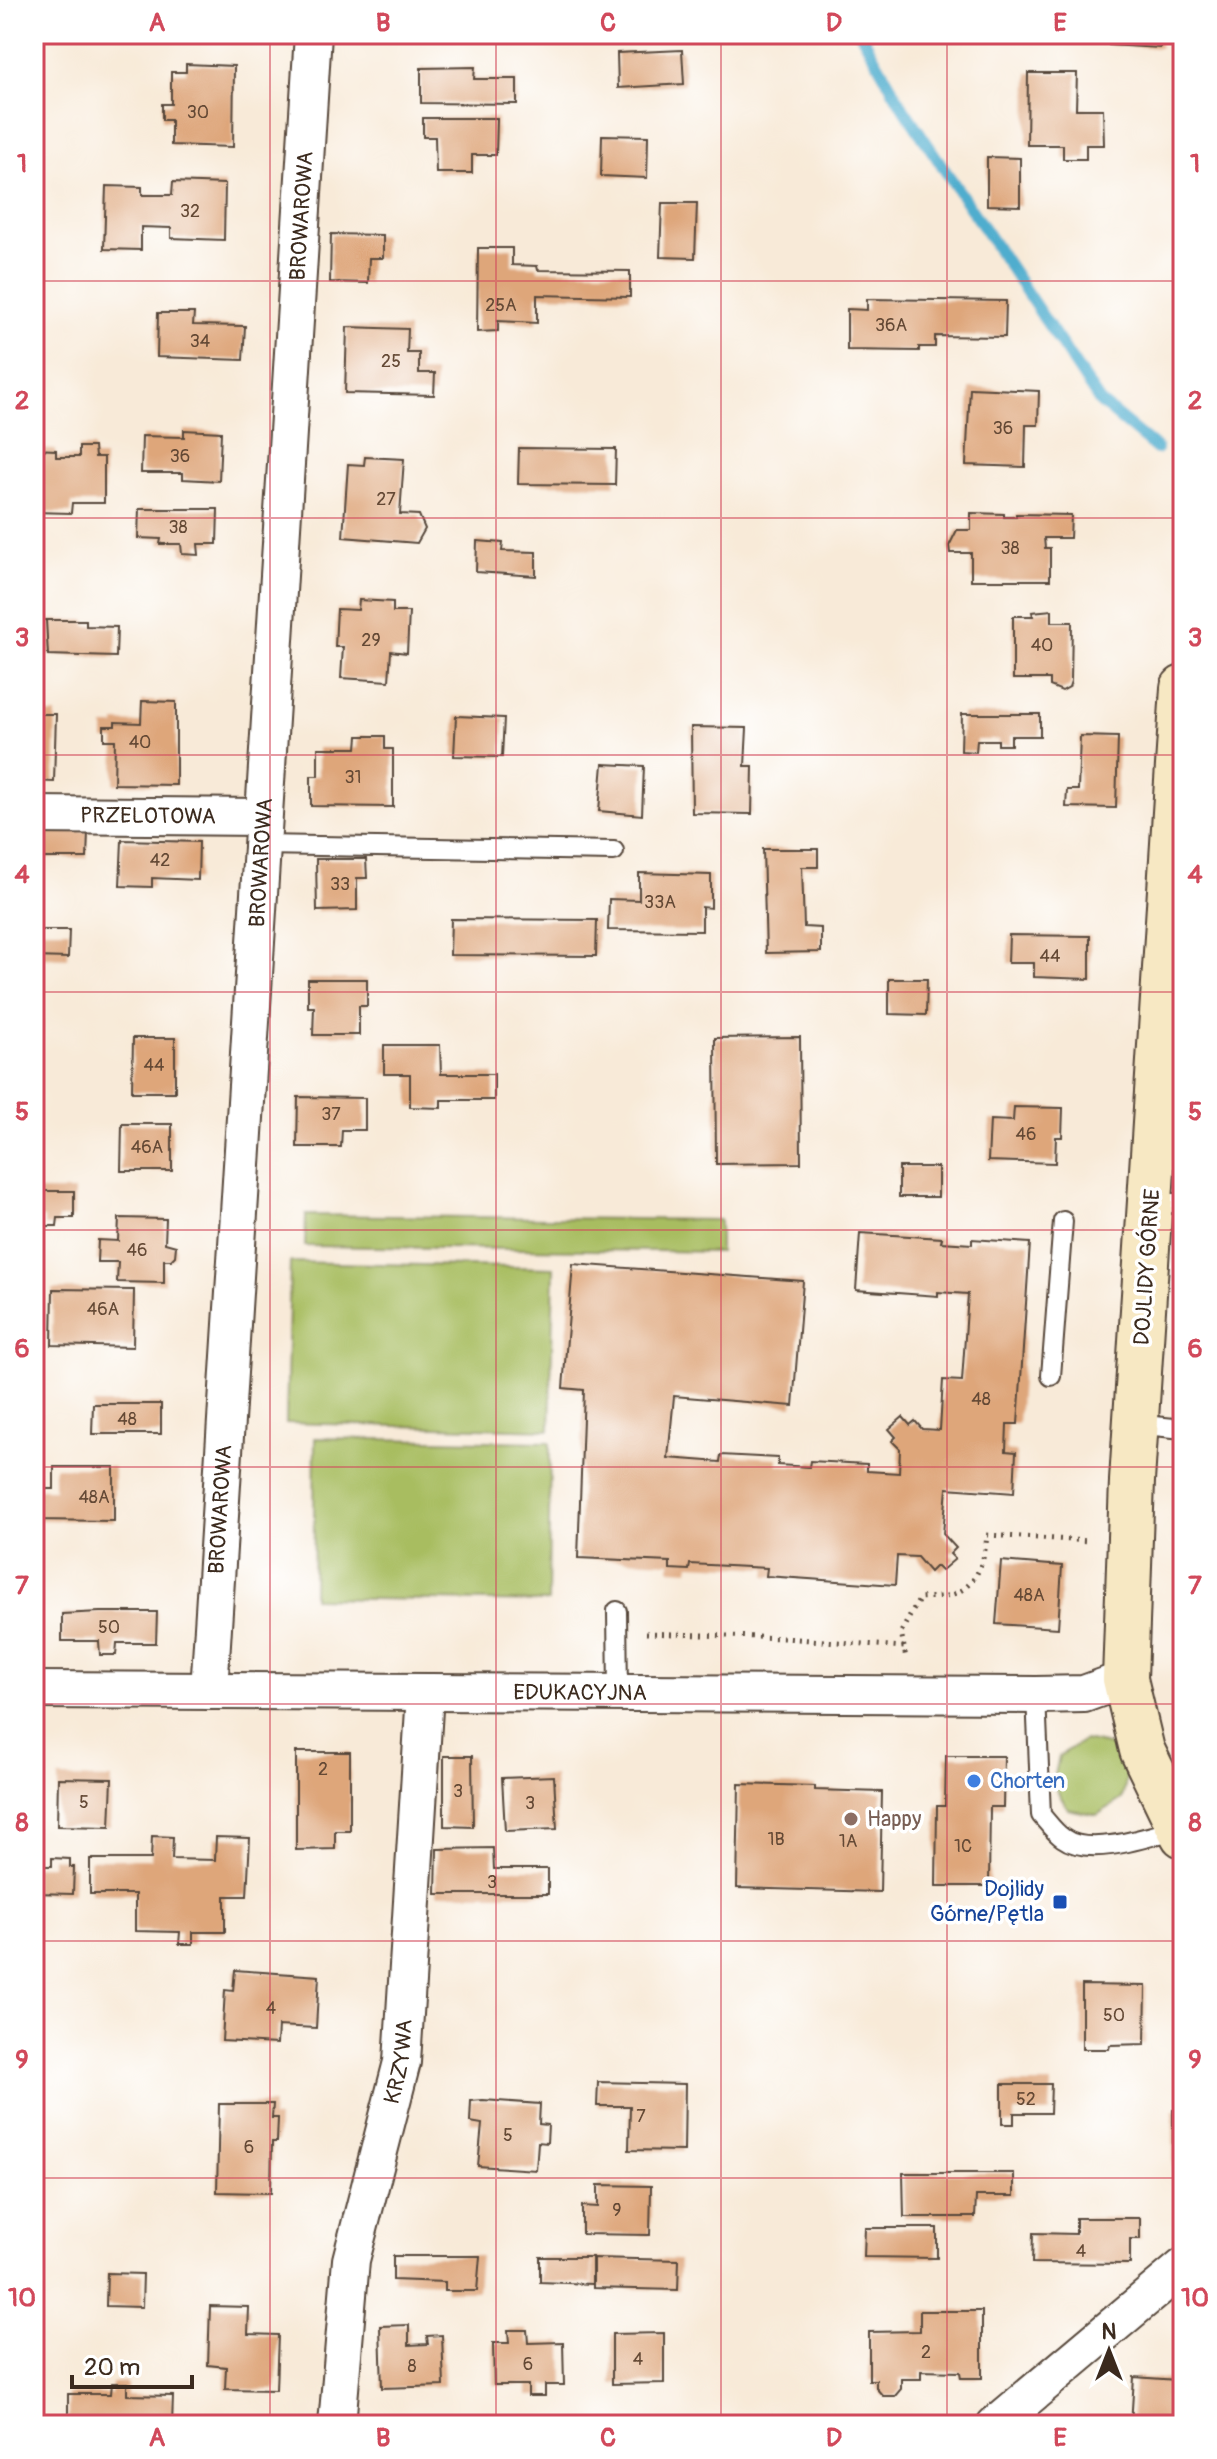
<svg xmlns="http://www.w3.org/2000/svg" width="1217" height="2459" font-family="Pangolin,sans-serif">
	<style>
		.green { fill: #a8bd61; stroke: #727440; stroke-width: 2 }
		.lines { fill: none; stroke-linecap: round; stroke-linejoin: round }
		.stream { stroke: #4fadce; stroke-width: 12 }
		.building { fill: #dea67a }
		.lane-casing { stroke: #57473a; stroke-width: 22 }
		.street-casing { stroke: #57473a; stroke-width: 40 }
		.secondary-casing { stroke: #57473a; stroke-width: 48 }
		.path { stroke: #57473a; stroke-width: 5; stroke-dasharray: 2 6; stroke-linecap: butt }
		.lane { stroke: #fff; stroke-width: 18 }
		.street { stroke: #fff; stroke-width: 36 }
		.secondary { stroke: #f7e8c3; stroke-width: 44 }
		.grid { fill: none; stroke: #d1495b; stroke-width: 2; stroke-opacity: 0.55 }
		.shop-dot { fill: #3f7fe0; stroke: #fff; stroke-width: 3 }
		.education-dot { fill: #8d6e63; stroke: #fff; stroke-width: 3 }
		.transit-dot { fill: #1a4fb4; stroke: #fff; stroke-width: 3 }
		.labels { text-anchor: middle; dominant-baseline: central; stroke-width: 7; stroke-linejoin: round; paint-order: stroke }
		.number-label { font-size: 18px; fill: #644935 }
		.street-label { font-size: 22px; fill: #3b2a1e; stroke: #fff }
		.shop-label { font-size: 22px; fill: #366cbe; stroke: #fff; text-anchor: start }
		.education-label { font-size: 22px; fill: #785e54; stroke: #fff; text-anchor: start }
		.transit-label { font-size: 22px; fill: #164399; stroke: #fff; text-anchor: end }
		.neatline { fill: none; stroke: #d1495b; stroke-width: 3 }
		.grid-label { font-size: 26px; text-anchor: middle; font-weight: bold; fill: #d1495b }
	</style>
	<rect width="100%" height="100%" fill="#fff"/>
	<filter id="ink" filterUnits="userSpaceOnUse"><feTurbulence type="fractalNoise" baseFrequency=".0125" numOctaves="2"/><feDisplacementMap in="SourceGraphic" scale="16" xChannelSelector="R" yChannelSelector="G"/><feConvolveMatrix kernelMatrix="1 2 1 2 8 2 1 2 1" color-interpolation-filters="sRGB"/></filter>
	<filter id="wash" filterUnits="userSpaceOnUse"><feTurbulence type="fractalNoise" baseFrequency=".006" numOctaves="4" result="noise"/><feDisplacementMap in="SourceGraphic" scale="32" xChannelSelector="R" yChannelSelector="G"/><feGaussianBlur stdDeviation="1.8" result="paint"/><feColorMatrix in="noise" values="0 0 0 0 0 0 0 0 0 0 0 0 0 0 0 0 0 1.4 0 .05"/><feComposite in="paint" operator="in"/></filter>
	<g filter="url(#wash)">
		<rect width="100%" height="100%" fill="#f8ead8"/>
		<g class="green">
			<polygon points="306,1215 720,1220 720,1252 305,1246"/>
			<polygon points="290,1262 554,1268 550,1430 286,1423"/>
			<polygon points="315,1438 550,1442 548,1602 313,1598"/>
			<polygon points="1084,1740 1112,1746 1128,1771 1122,1799 1097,1815 1068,1809 1053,1784 1059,1756"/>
		</g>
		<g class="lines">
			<polyline class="stream" points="861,34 904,109 1100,402 1157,449"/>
		</g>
		<g id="blocks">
			<g class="building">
				<polygon points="395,34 441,34 441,38 395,37"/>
				<polygon points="1110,34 1160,34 1160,48 1109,45"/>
				<polygon points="682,50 684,84 618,88 617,53"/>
				<polygon points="186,64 234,66 233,147 171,145 171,120 162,120 162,104 171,104 171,72 186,72"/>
				<polygon points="475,67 474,79 517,79 517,104 421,103 421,68"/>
				<polygon points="1028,73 1077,73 1076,109 1103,109 1104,145 1086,145 1086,159 1063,159 1063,145 1027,145"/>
				<polygon points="423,118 497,118 496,155 472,155 472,173 436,173 435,137 423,137"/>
				<polygon points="602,135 648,136 647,178 601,176"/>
				<polygon points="987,157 1020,158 1020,206 987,205"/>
				<polygon points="173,182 225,184 224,240 171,238 171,228 141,227 141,250 104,249 106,186 142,187 142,195 172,195"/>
				<polygon points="662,203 697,203 695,258 660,257"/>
				<polygon points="331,234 383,235 383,258 369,258 368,283 330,282"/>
				<polygon points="478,248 512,248 512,265 537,266 538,270 630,271 630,297 537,295 537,323 498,321 498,331 477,332"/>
				<polygon points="867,299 1006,301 1005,337 935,336 935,347 919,347 919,351 847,350 847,309 867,310"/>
				<polygon points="158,313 194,313 193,325 245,326 243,360 157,357"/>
				<polygon points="347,327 408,329 407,353 419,353 419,373 435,373 434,395 345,393"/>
				<polygon points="970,388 1039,391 1038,425 1026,425 1025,467 966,465"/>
				<polygon points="184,430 221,432 219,481 183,479 183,473 141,473 142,436 184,437"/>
				<polygon points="79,447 94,447 95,457 104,457 104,503 72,503 71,513 34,512 34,449 56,450 56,457 79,457"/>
				<polygon points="519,448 616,449 615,485 518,484"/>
				<polygon points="365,457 404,459 400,514 419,515 425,529 417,543 343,537 348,464 364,465"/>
				<polygon points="139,509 218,509 217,544 198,544 199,555 182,554 181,544 160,544 161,539 138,538"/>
				<polygon points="971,513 1004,514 1004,517 1016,517 1016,514 1071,515 1070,538 1044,538 1045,548 1050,548 1050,580 971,580 971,553 950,553 949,546 957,530 971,530"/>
				<polygon points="477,541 503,543 502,551 536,552 536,576 476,572"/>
				<polygon points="359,600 393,602 393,612 409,612 407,653 391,651 389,681 341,678 343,647 335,647 337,609 358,610"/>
				<polygon points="1052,610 1052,622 1072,622 1071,681 1069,687 1062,691 1050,686 1050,679 1013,679 1013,616 1033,616 1032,612"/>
				<polygon points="46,620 86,620 86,626 117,627 116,657 48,655"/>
				<polygon points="142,701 176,702 176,785 114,784 115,740 104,740 104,726 115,726 115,722 141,723"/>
				<polygon points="34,714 56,714 54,782 34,781"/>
				<polygon points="962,714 1040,714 1040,736 1011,736 1011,745 998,745 998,740 977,740 976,752 961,751"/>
				<polygon points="456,716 504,718 502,757 454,756"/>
				<polygon points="691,727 747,728 745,766 753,766 752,814 692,813"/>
				<polygon points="358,736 385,736 385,749 393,749 393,807 311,806 311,776 318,776 318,748 357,748"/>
				<polygon points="1080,736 1118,737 1116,808 1066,807 1067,790 1078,790"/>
				<polygon points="603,764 644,766 642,815 599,811"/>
				<polygon points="34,830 88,831 87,858 34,858"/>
				<polygon points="122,840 199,842 198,880 152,878 152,887 120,886"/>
				<polygon points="763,849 818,849 818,867 802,867 804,927 821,928 821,952 766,953"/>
				<polygon points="316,859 366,859 367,878 357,878 357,910 317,911"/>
				<polygon points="639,873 711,875 711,908 702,907 702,931 608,930 609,899 639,900"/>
				<polygon points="451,919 597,920 596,956 450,955"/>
				<polygon points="34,930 69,930 68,958 34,957"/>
				<polygon points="1009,935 1090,936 1090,979 1034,977 1034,963 1008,963"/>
				<polygon points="308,979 367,979 367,1006 359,1006 359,1035 313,1035 314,1007 308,1007"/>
				<polygon points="889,979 927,979 926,1015 889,1014"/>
				<polygon points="34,1011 43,1011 42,1036 34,1036"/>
				<polygon points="800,1037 801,1163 716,1164 715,1038"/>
				<polygon points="133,1038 175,1038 175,1092 132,1092"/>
				<polygon points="384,1045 440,1045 441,1074 494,1074 494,1100 441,1100 441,1108 410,1107 410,1074 384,1074"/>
				<polygon points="298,1097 365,1098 365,1130 342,1130 341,1147 297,1147"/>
				<polygon points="1014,1107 1063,1108 1062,1137 1056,1137 1055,1163 988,1161 990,1120 1013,1121"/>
				<polygon points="122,1124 172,1124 172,1171 121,1171"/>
				<rect x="899" y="1167" width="39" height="30"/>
				<polygon points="34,1191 74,1191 74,1218 58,1218 57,1226 44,1226 44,1218 34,1218"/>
				<polygon points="119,1218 166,1219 165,1243 176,1246 175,1256 171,1260 164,1260 164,1283 117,1282 118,1262 97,1262 98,1240 118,1241"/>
				<polygon points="860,1233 942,1238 941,1242 972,1244 972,1239 1030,1243 1018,1424 1007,1424 1006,1451 1016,1452 1014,1493 947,1488 943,1534 956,1548 950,1554 955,1559 941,1571 936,1566 930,1572 917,1557 897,1556 895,1585 766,1576 767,1568 690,1564 689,1570 670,1569 670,1562 578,1558 584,1390 563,1388 573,1264 803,1281 793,1406 674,1396 668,1458 720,1462 721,1455 778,1458 778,1465 809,1467 810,1461 867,1464 867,1471 899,1473 900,1449 892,1441 896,1437 889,1429 903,1417 910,1425 915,1421 922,1429 940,1430 943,1380 962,1381 968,1294 938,1292 938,1296 856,1290"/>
				<polygon points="53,1289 134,1290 133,1347 52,1345"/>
				<polygon points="93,1404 161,1404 161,1434 92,1434"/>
				<polygon points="54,1467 114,1467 114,1521 34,1520 34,1489 54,1489"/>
				<polygon points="1001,1561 1062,1566 1058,1628 996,1624"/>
				<polygon points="100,1612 157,1612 156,1643 117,1643 116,1655 100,1655 99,1641 62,1641 62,1614"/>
				<polygon points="296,1752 350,1752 350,1831 335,1831 335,1849 296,1850"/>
				<polygon points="444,1756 472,1756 473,1827 444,1826"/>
				<polygon points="946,1756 1004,1756 1003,1807 990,1807 989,1886 936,1886 937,1806 945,1806"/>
				<polygon points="554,1776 557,1829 505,1831 502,1778"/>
				<polygon points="58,1778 112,1779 110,1827 57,1826"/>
				<polygon points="739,1784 815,1786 815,1790 882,1792 880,1892 737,1888"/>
				<polygon points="152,1836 173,1837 172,1859 215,1860 216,1837 250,1838 247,1896 225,1896 225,1932 193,1932 193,1944 179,1944 180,1932 135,1931 135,1894 90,1894 90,1859 151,1859"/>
				<polygon points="493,1848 494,1869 548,1869 548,1894 436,1894 437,1849"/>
				<polygon points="52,1858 70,1859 70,1867 74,1867 73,1894 34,1893 34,1866 52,1866"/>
				<polygon points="235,1970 319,1976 316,2028 278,2026 277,2044 222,2041 225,1990 233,1991"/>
				<polygon points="1082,1985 1146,1986 1145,2044 1110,2045 1109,2049 1082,2049"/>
				<polygon points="598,2082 685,2084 684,2151 629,2150 630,2106 597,2106"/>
				<polygon points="1002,2084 1051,2084 1050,2113 1014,2113 1014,2124 1002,2124"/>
				<polygon points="483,2100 540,2104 539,2124 548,2125 547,2143 538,2142 536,2170 478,2166 482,2124 470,2122 471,2101"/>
				<polygon points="219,2104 273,2104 272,2118 278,2118 277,2142 272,2142 271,2193 217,2192"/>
				<rect x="1173" y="2110" width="10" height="63"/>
				<polygon points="903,2173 1014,2173 1014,2196 976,2196 975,2217 904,2217"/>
				<polygon points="598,2185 651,2186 650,2235 582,2234 582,2206 598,2207"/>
				<polygon points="1076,2218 1140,2218 1140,2239 1130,2239 1130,2264 1032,2263 1033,2233 1076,2234"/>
				<polygon points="865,2228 937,2228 937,2258 864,2257"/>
				<polygon points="393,2256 480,2256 477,2291 445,2291 445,2282 393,2280"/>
				<polygon points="540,2257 592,2257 592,2284 540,2282"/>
				<polygon points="593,2258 679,2260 678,2290 593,2288"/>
				<polygon points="107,2273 143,2274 142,2307 106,2306"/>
				<polygon points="210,2306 249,2307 248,2334 278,2335 276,2390 225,2389 226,2367 208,2365"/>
				<polygon points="920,2311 982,2311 982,2378 961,2378 960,2372 921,2371 921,2379 901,2379 901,2389 895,2396 883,2396 876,2388 876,2380 869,2380 869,2332 920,2331"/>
				<polygon points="409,2325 409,2345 428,2344 427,2336 442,2335 444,2386 382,2388 380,2326"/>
				<polygon points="508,2330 527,2330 528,2343 563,2342 564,2385 545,2385 545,2396 528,2396 528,2385 494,2385 493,2343 509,2343"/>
				<polygon points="664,2333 664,2383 612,2384 612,2334"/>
				<polygon points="1134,2377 1177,2380 1176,2402 1183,2402 1183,2425 1131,2425"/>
				<polygon points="112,2383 127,2383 127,2395 173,2396 172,2425 68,2425 68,2394 111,2394"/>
			</g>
		</g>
	</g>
	<g filter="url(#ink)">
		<use href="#blocks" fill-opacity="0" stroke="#57473a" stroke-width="2"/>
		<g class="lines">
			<g class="lane-casing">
				<g id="lane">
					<polyline points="262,845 614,851"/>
					<polyline points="1151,1203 1183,1203"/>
					<polyline points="1051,1376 1063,1221"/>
					<polyline points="1136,1424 1183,1429"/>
					<polyline points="617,1611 618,1693"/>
					<path d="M1036 1695 1041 1815C1048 1823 1055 1833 1063 1838 1090 1858 1150 1836 1180 1828"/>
				</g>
			</g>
			<g class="street-casing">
				<g id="street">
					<path id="s1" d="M34 815 263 817"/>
					<path id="s2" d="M34 1690 1036 1695 1084 1694 1125 1679"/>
					<path id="s3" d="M209 1691 313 34"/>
					<path id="s4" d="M337 2425 351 2260 402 2062 425 1693"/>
					<polyline points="995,2425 1183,2267"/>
				</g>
			</g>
			<g class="secondary-casing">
				<polyline id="secondary" points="1183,688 1132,1481 1125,1679 1142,1750 1183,1835"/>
			</g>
			<g class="path">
				<polyline points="646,1633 784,1638 904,1647 906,1659"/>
				<path d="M904 1647 901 1632 920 1598C930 1597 943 1598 953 1594 978 1586 985 1558 987 1535L1090 1541"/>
			</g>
			<use href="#lane" class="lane"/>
			<use href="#street" class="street"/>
			<use href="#secondary" class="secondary"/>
		</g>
	</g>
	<path class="grid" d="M270 34V2425M496 34V2425M721 34V2425M947 34V2425M34 281H1183M34 518H1183M34 755H1183M34 992H1183M34 1230H1183M34 1467H1183M34 1704H1183M34 1941H1183M34 2178H1183"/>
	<circle class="shop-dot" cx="974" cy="1781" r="8"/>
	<circle class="education-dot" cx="851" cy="1819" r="8"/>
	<rect class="transit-dot" x="1052" y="1894" width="16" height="16" rx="4"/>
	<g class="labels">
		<g class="number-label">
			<text x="198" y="112">30</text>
			<text x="190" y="211">32</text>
			<text x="501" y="305">25A</text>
			<text x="891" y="325">36A</text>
			<text x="200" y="341">34</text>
			<text x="391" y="361">25</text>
			<text x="1003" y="428">36</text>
			<text x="180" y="456">36</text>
			<text x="386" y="499">27</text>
			<text x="178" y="527">38</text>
			<text x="1010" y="548">38</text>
			<text x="371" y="640">29</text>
			<text x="1042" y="645">40</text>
			<text x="140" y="742">40</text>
			<text x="353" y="777">31</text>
			<text x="160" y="860">42</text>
			<text x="340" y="884">33</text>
			<text x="660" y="902">33A</text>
			<text x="1050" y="956">44</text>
			<text x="154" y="1065">44</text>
			<text x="331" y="1114">37</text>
			<text x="1026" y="1134">46</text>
			<text x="147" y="1147">46A</text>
			<text x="137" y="1250">46</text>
			<text x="103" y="1309">46A</text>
			<text x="981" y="1399">48</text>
			<text x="127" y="1419">48</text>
			<text x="94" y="1497">48A</text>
			<text x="1029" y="1595">48A</text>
			<text x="109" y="1627">50</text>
			<text x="323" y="1769">2</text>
			<text x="458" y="1791">3</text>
			<text x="84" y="1802">5</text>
			<text x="530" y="1803">3</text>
			<text x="776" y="1839">1B</text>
			<text x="848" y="1841">1A</text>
			<text x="963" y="1846">1C</text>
			<text x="492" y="1882">3</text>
			<text x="271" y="2008">4</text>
			<text x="1114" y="2015">50</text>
			<text x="1026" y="2099">52</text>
			<text x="641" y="2116">7</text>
			<text x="508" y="2135">5</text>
			<text x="249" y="2147">6</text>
			<text x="617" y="2210">9</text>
			<text x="1081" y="2251">4</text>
			<text x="926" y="2352">2</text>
			<text x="638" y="2359">4</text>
			<text x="528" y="2364">6</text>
			<text x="412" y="2366">8</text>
		</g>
		<g class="street-label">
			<text stroke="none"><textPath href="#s3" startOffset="1478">BROWAROWA</textPath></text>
			<text stroke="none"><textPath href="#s1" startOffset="114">PRZELOTOWA</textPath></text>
			<text stroke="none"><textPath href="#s3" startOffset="830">BROWAROWA</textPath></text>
			<text transform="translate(1147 1267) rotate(-86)">DOJLIDY GÓRNE</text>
			<text stroke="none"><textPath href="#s3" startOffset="182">BROWAROWA</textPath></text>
			<text stroke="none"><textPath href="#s2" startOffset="546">EDUKACYJNA</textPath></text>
			<text stroke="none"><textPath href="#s4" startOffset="370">KRZYWA</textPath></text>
		</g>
		<g class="shop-label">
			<text x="990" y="1781">Chorten</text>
		</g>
		<g class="education-label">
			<text x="867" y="1819">Happy</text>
		</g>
		<g class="transit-label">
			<text x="1044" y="1889">Dojlidy<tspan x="1044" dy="25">Górne/Pętla</tspan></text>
		</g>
	</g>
	<rect width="1217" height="2459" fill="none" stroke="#fff" stroke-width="88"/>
	<g transform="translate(1109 2351)" stroke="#ffffff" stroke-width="6" paint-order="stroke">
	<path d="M0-6L14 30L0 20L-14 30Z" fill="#3b2a1e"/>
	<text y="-12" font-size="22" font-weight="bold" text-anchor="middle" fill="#3b2a1e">N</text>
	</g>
	<path d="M72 2375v12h120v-12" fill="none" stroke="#3b2a1e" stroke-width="4"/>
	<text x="84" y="2375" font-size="24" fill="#3b2a1e" stroke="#ffffff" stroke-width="6" paint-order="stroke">20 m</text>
	<rect x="44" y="44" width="1129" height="2371" class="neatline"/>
	<g class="grid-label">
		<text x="157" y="31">A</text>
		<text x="383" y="31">B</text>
		<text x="608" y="31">C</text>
		<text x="834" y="31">D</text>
		<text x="1060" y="31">E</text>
		<text x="22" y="172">1</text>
		<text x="1195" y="172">1</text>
		<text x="22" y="409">2</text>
		<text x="1195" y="409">2</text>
		<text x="22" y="646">3</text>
		<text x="1195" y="646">3</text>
		<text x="22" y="883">4</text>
		<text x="1195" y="883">4</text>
		<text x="22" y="1120">5</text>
		<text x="1195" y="1120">5</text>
		<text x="22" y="1357">6</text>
		<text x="1195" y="1357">6</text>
		<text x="22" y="1594">7</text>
		<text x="1195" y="1594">7</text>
		<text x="22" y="1831">8</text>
		<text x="1195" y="1831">8</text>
		<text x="22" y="2068">9</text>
		<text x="1195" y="2068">9</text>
		<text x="22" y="2306">10</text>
		<text x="1195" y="2306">10</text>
		<text x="157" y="2446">A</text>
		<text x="383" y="2446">B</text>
		<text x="608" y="2446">C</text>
		<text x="834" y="2446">D</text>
		<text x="1060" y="2446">E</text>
	</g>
</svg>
